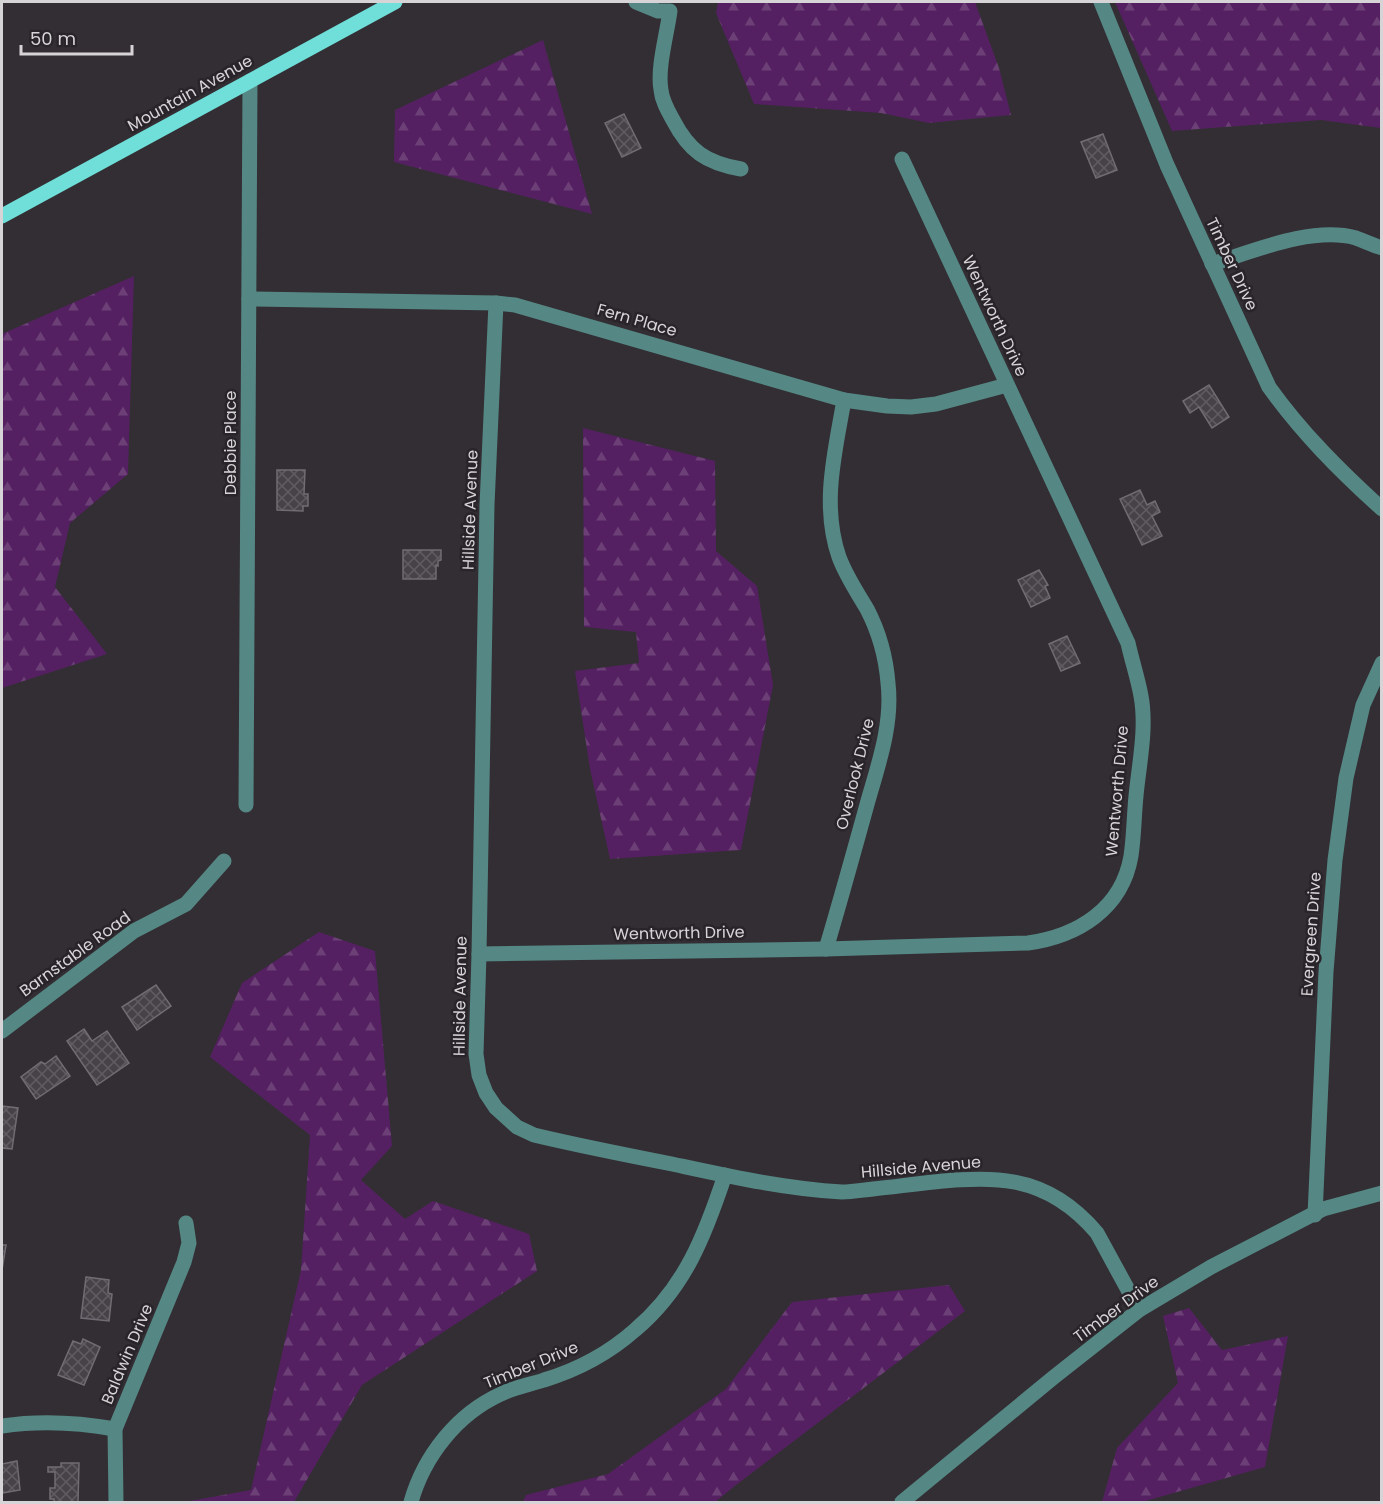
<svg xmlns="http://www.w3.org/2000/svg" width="1383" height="1504" font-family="Poppins,sans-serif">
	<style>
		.forest { fill: url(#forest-firs) }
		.building { fill: url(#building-cross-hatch); stroke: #716c73; stroke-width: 1.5 }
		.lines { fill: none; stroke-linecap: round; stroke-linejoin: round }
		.minor { stroke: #558784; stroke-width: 15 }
		.major { stroke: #70dfd9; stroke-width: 15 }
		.labels { text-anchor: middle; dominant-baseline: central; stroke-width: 5; stroke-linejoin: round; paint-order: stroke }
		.street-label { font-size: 16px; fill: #d7d4d7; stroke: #282429 }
	</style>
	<defs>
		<pattern id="forest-firs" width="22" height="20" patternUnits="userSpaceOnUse" patternTransform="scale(1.5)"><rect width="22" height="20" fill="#542061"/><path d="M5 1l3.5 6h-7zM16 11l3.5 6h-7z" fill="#6c4077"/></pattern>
		<pattern id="building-cross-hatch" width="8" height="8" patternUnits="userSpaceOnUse" patternTransform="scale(1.5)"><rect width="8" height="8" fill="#474248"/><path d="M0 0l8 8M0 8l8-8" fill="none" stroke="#615c62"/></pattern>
	</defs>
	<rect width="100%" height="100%" fill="#322e33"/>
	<g class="forest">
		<polygon points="718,2 975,2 999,68 1011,115 929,123 881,113 754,104 716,13"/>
		<polygon points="1115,2 1381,2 1381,128 1321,120 1172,131"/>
		<polygon points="543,40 592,214 394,162 395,110"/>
		<polygon points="134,276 128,474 70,523 55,587 107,654 2,688 2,334"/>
		<polygon points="583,428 715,461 716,551 757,586 773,685 741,850 610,859 590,769 575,671 639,663 636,632 584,627"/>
		<polygon points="319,932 375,951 392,1146 361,1180 405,1219 433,1201 529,1234 537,1271 362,1385 294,1502 184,1502 251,1490 301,1270 310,1135 210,1057 242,983"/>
		<polygon points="949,1285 965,1311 736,1485 715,1502 523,1502 526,1495 608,1474 726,1389 792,1302"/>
		<polygon points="1189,1308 1222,1350 1288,1336 1265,1467 1142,1502 1102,1502 1117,1448 1178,1383 1163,1316"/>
	</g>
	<g class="building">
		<polygon points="624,114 641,148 622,157 605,123"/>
		<polygon points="1103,134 1117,170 1096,178 1081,142"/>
		<polygon points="1209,385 1229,417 1212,428 1199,407 1190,413 1183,401"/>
		<polygon points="277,470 305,470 304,494 308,494 308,506 303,506 303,511 277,510"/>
		<polygon points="1140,490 1147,505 1155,501 1160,512 1152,516 1162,536 1142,545 1120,499"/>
		<polygon points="403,550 441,550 441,560 438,561 438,566 436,565 436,579 403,579"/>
		<polygon points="1039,570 1048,585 1045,586 1050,598 1031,607 1018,580"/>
		<polygon points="1067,636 1080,663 1061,671 1049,644"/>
		<polygon points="156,985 171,1006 137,1030 122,1007"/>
		<polygon points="84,1029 92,1041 107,1031 129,1063 97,1085 67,1041"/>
		<polygon points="56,1056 70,1076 36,1099 21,1077 41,1062 45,1064"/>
		<polygon points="2,1106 18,1108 12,1149 2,1148"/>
		<polygon points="2,1245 6,1245 2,1270"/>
		<polygon points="86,1277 109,1280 108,1293 112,1294 109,1321 81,1318"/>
		<polygon points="83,1339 100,1347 84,1385 58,1375 73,1341 81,1344"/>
		<polygon points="17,1461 20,1490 2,1493 2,1464"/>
		<polygon points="61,1463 79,1463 78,1502 54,1502 54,1499 50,1499 50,1488 55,1488 55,1472 48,1472 48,1467 61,1467"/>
	</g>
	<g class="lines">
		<g class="minor">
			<path d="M636 2 658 11H670C667 34 657 68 661 90 662 101 668 111 673 120 689 151 706 163 741 169"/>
			<path d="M1101 2 1167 165 1269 387C1302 433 1340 471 1382 509"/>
			<path d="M1212 264C1254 251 1312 226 1356 238 1364 241 1373 245 1382 248"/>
			<polyline points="249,299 496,303 515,305 844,400 887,406 911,407 936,404 1007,385"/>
			<path d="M496 303 487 505 479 954 476 1054 479 1075 486 1093 496 1108 517 1127 534 1135C580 1146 626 1155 672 1164 728 1176 785 1189 842 1192 852 1192 863 1190 873 1189 914 1185 974 1174 1014 1182 1047 1188 1075 1207 1097 1233L1139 1310"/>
			<polyline points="246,805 250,81"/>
			<path d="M826 949C840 902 853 855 866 808 877 768 893 726 888 683 886 658 879 632 867 609 857 592 846 576 839 557 821 505 835 452 844 400"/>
			<path d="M479 954 826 949 1028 943C1078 936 1122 909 1131 856 1134 836 1134 816 1136 796 1139 764 1147 728 1141 696 1138 679 1132 661 1128 643L902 159"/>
			<polyline points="2,1031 134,931 186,904 224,861"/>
			<polyline points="1315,1215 1326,972 1335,860 1346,778 1363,705 1382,663"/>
			<path d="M2 1426C41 1420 76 1422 115 1429"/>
			<polyline points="116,1502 115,1429 184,1262 189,1243 186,1223"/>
			<path d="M411 1502C424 1456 457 1414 501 1394 515 1387 529 1385 544 1380 577 1370 609 1353 635 1330 685 1288 705 1235 725 1175"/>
			<polyline points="902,1502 1054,1377 1139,1310 1211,1267 1323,1209 1382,1193"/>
		</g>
		<polyline class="major" points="2,216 395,2"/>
	</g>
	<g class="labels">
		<g class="street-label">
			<text transform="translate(190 93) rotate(-29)">Mountain Avenue</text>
			<text transform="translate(1232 264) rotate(65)">Timber Drive</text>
			<text transform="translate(995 316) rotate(65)">Wentworth Drive</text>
			<text transform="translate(637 320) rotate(16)">Fern Place</text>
			<text transform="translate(230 443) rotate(-90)">Debbie Place</text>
			<text transform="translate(470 510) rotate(-88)">Hillside Avenue</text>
			<text transform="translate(855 774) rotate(-76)">Overlook Drive</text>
			<text transform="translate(1117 791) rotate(-85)">Wentworth Drive</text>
			<text transform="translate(679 933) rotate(-1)">Wentworth Drive</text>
			<text transform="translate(1311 934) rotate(-86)">Evergreen Drive</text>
			<text transform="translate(75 954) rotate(-36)">Barnstable Road</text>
			<text transform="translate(460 996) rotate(-89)">Hillside Avenue</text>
			<text transform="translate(921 1167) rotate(-5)">Hillside Avenue</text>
			<text transform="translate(1116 1309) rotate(-36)">Timber Drive</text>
			<text transform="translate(127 1354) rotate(-67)">Baldwin Drive</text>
			<text transform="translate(531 1365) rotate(-22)">Timber Drive</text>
		</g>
	</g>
	<rect width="1383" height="1504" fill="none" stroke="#d7d4d7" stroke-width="6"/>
	<path d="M21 45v9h111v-9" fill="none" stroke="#d7d4d7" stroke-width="3"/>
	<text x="30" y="45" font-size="18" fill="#d7d4d7" stroke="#282429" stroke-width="4.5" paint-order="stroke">50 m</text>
</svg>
